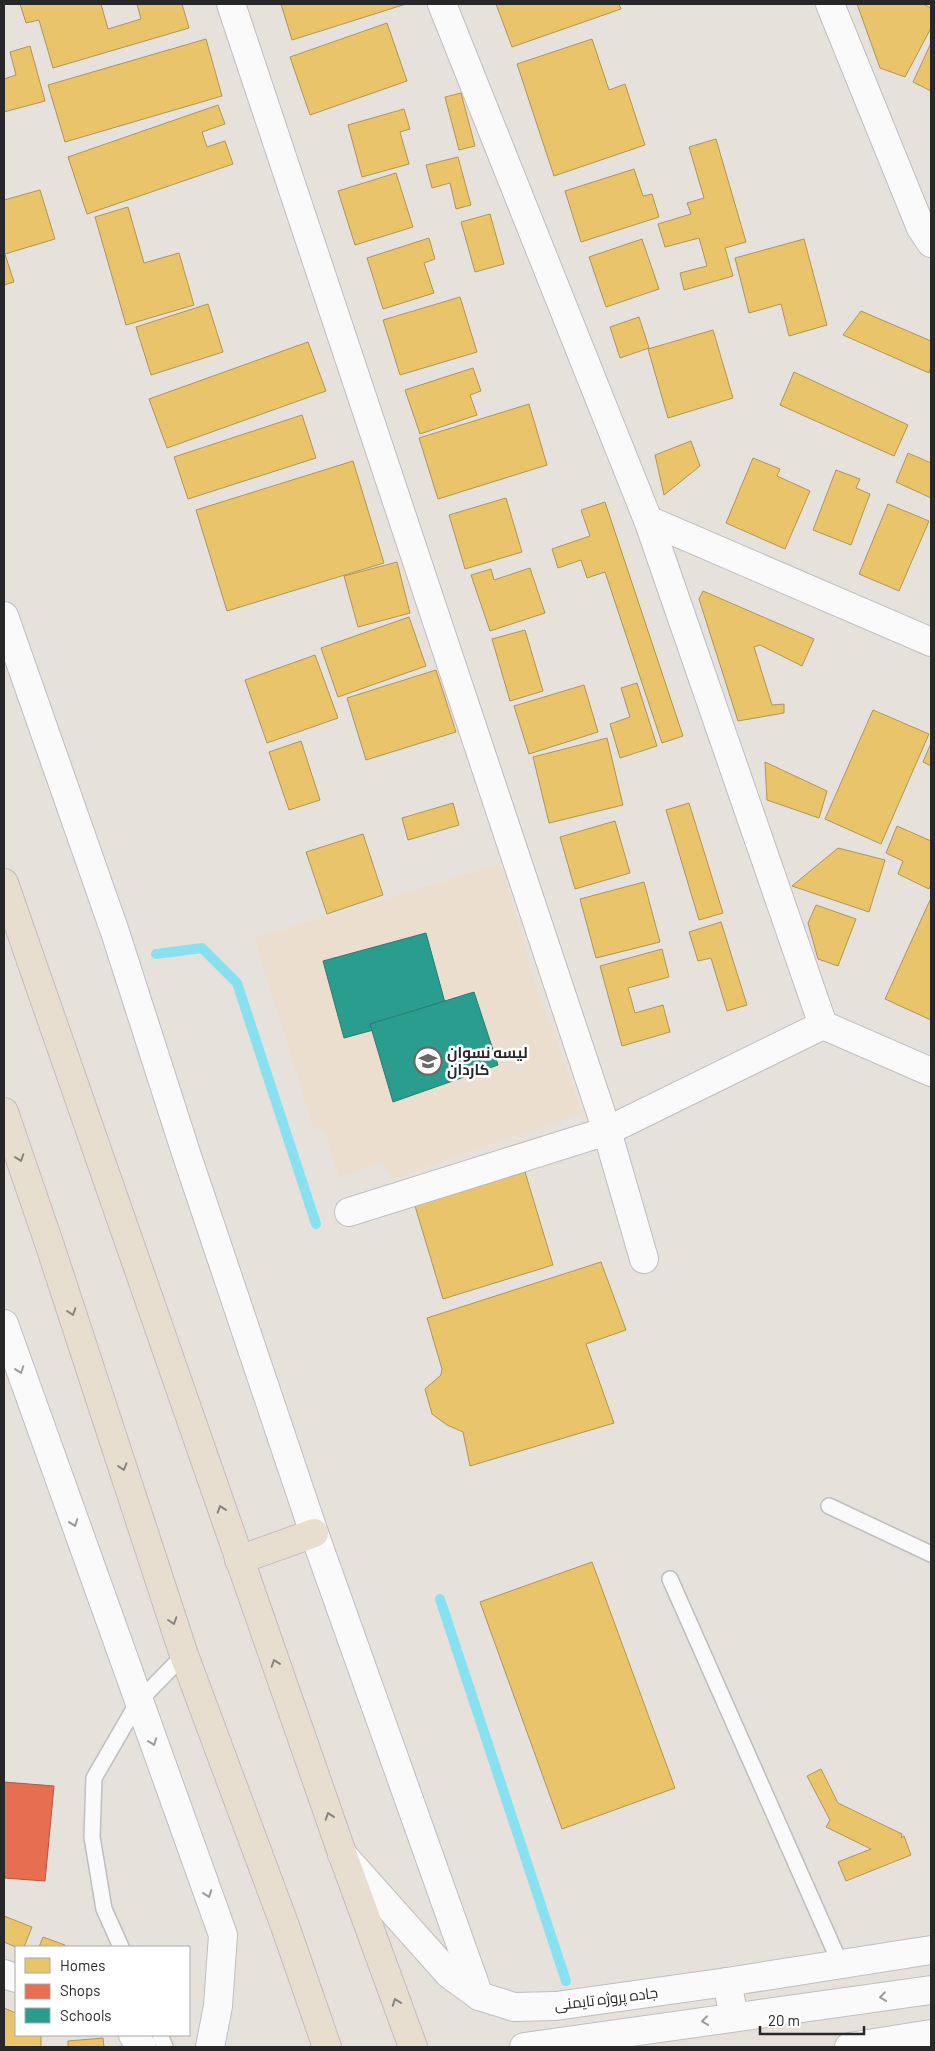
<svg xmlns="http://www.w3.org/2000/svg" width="935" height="2051" font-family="Barlow,Cairo,sans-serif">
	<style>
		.education { fill: #ebdecf }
		.homes { fill: #e9c46a; stroke: #af9556 }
		.shops { fill: #e76f51; stroke: #ad5944 }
		.schools { fill: #2a9d8f; stroke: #297a70 }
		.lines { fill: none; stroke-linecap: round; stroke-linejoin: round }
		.stream { stroke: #87e1f0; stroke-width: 10 }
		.service-casing { stroke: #bfbebe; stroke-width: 18 }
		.minor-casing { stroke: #bfbebe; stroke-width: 30 }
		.tertiary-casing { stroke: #bfbebe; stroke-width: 30 }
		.secondary-casing { stroke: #bfbebe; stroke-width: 30 }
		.primary-casing { stroke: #bfbdbb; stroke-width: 30 }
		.service { stroke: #fbfafa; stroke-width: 15 }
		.minor { stroke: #fbfafa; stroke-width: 28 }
		.tertiary { stroke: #fbfafa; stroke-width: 28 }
		.secondary { stroke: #fbfafa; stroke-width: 28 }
		.primary { stroke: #e7ded0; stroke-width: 28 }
		.oneway { stroke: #87827c }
		.oneway2 { stroke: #9c9b9b }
		.labels { text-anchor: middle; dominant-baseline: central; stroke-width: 5; stroke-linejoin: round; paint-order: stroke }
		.poi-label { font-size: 15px; font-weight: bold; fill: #272727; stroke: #fff; text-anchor: start }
		.street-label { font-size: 15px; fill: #272727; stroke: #fff }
	</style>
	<rect width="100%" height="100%" fill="#e7e1dc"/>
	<polygon class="education" points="501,864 533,976 582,1113 393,1179 383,1162 339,1177 325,1132 313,1126 254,938"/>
	<g class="homes">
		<polygon points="20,4 101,4 108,29 141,19 137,4 182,4 189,28 53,68 39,20 26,23"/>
		<polygon points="281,4 406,4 292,40"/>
		<polygon points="496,4 619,4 621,9 512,47"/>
		<polygon points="857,4 923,4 931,8 931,28 905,77 880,68"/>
		<polygon points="387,23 407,81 310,115 290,57"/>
		<polygon points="206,39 222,96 65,142 48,85"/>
		<polygon points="592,39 609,90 625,84 645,145 554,176 517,64"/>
		<polygon points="931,43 931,91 913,82"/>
		<polygon points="30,46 45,101 4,112 4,79 16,75 10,52"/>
		<polygon points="461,93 475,146 459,150 445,97"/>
		<polygon points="218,105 225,124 202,132 207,147 225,141 233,164 87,214 68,157"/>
		<polygon points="404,109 410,129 400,132 409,164 362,177 348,125"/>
		<polygon points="716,139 746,242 725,248 733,276 684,290 680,273 707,266 699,238 665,247 658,224 691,214 687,203 704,198 689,147"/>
		<polygon points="458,157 471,205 456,209 450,183 432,188 426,165"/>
		<polygon points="634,169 643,196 652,194 659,217 581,242 565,191"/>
		<polygon points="396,173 413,227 355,245 338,191"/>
		<polygon points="40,190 55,239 5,254 14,282 4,285 4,200"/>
		<polygon points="128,207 144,263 179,253 194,305 126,325 95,217"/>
		<polygon points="490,214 504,264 475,272 461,222"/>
		<polygon points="429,238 435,259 424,263 434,293 383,309 367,258"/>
		<polygon points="642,239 659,289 606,307 589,257"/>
		<polygon points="804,239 827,325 789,336 781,304 749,313 735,258"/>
		<polygon points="460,297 477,352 400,375 383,320"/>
		<polygon points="208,304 223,352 151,375 136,327"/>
		<polygon points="861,311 931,341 931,366 929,373 843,335"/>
		<polygon points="639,317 649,348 620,358 610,327"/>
		<polygon points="713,330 733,398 668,418 648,349"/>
		<polygon points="308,342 326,391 167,448 149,399"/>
		<polygon points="473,368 481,391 470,395 477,415 420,434 405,390"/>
		<polygon points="794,372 908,425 894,456 780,405"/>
		<polygon points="529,404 547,465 438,499 419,438"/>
		<polygon points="302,415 316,458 188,499 174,457"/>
		<polygon points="691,441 700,466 664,495 655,455"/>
		<polygon points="908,453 931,463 931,498 896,482"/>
		<polygon points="753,458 780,469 777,476 810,491 785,549 726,523"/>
		<polygon points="353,461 384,563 227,611 196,510"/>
		<polygon points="836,470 860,479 856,488 870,494 851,545 813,530"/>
		<polygon points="506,498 522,552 465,569 449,515"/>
		<polygon points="605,502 683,736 662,743 605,572 587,578 581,560 558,568 552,549 590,536 581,510"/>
		<polygon points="888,504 929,521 899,591 859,574"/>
		<polygon points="397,562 410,613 358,627 344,576"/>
		<polygon points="530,568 545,613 490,631 471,575 491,569 494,580"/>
		<polygon points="703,591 814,639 802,666 760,645 754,647 772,705 784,704 784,713 738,721 699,599"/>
		<polygon points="409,617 426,666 338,697 321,648"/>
		<polygon points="525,630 543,691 510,701 492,639"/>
		<polygon points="315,655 338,718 267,743 245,680"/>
		<polygon points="436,670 456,732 366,760 347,698"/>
		<polygon points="637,683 657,746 620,758 610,724 630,717 621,688"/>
		<polygon points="584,685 598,732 529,754 514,706"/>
		<polygon points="873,710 929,734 881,844 825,819"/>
		<polygon points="607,738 623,805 549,823 533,757"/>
		<polygon points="301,741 320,800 289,810 269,752"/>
		<polygon points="931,743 931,766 923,762"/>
		<polygon points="765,762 827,791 819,818 767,800"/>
		<polygon points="453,803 459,825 408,840 402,818"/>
		<polygon points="689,803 723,913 699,920 666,810"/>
		<polygon points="615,821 630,873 575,889 560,837"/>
		<polygon points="897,826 931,841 931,883 929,889 898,874 903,861 886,853"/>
		<polygon points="363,834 383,895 327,914 306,852"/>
		<polygon points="838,848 885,860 869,912 792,886"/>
		<polygon points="644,882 660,942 596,958 580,899"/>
		<polygon points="931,898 931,1020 885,999"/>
		<polygon points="816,905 856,919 838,966 818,959 808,923"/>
		<polygon points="721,922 747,1005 727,1011 711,958 698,961 689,932"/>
		<polygon points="662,949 669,977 628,988 635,1013 663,1005 670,1032 622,1046 600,966"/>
		<polygon points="525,1172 553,1265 443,1299 415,1206"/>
		<polygon points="601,1262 626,1330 586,1344 614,1423 470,1466 463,1432 447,1425 432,1414 425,1389 441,1375 442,1369 427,1318"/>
		<polygon points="592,1562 675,1788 562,1829 480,1602"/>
		<polygon points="821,1769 838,1803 902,1834 901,1838 904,1836 911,1855 846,1881 838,1862 871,1849 826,1827 830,1820 807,1776"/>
		<polygon points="4,1916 32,1927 24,1947 16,1947 4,1942"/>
		<polygon points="43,1937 65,1945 64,1947 39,1947"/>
		<polygon points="4,2008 16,2013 16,2035 41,2035 41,2047 4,2047"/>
		<polygon points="103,2038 104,2047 68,2047 68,2041"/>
	</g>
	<polygon class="shops" points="4,1782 54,1786 45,1881 4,1878"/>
	<g class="schools">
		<polygon points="426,933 447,1010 344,1038 323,961"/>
		<polygon points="474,992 498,1065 393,1102 370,1024"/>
	</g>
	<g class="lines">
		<g class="stream">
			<polyline points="156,954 202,948 237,983 316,1224"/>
			<polyline points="440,1599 566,1981"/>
		</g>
		<g class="service-casing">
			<g id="service">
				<polyline points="829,1506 931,1554"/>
				<polyline points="670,1579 840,1963"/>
				<polyline points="121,1947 104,1909 92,1837 94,1778 138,1702 184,1655"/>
				<polyline points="160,2035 165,2047"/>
			</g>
		</g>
		<g class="minor-casing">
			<g id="minor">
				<polyline points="231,4 607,1131 823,1025"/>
				<polyline points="442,4 648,520 823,1025 931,1072"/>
				<polyline points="830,4 921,228 931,243"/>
				<polyline points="648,520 931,642"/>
				<polyline points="349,1212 607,1131 644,1259"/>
				<polyline points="4,1324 223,1935 218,2006 210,2047"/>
				<polyline points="4,1974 16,1978"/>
				<polyline points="133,2035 142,2047"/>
			</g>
		</g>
		<g class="tertiary-casing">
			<g id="tertiary">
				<polyline points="4,616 115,932 186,1153 314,1533 479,1996"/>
				<polyline points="342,1854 449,1974 479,1996 514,2007 556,2006 727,1982 931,1950"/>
			</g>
		</g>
		<g class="secondary-casing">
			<g id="secondary">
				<polyline points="727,1982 734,2017"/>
				<polyline points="524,2047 931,1990"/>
				<polyline points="849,2047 931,2034"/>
			</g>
		</g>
		<g class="primary-casing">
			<g id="primary">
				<polyline points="4,883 342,1853 413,2047"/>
				<polyline points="4,1112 49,1243 184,1655 285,1926 327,2047"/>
				<polyline points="239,1560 314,1533"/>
			</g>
		</g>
		<use href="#service" class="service"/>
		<use href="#minor" class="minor"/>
		<use href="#tertiary" class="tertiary"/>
		<use href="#secondary" class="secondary"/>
		<use href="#primary" class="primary"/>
	</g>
	<defs><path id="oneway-chevron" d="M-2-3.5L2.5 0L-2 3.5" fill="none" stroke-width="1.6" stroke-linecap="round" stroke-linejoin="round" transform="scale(1.25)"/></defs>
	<g class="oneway">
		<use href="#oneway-chevron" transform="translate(20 1158) rotate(71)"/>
		<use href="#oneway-chevron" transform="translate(72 1312) rotate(72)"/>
		<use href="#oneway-chevron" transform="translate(123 1467) rotate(72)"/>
		<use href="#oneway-chevron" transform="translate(221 1509) rotate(-109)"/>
		<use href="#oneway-chevron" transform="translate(173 1621) rotate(72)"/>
		<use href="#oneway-chevron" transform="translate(275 1663) rotate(-109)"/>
		<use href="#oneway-chevron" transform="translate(329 1816) rotate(-109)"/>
		<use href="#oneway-chevron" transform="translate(396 2002) rotate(-110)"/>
	</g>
	<g class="oneway2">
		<use href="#oneway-chevron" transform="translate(20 1370) rotate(71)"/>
		<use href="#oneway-chevron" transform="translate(74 1523) rotate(70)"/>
		<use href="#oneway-chevron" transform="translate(153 1742) rotate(70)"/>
		<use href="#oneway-chevron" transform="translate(208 1894) rotate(70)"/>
		<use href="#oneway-chevron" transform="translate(883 1997) rotate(172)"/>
		<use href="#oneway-chevron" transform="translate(705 2021) rotate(172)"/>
	</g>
	<defs>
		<g id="school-ring" transform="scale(1.4375)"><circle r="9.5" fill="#fff" stroke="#6a6866" stroke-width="1.5"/><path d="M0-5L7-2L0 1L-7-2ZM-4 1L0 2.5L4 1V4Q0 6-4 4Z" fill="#6a6866"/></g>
	</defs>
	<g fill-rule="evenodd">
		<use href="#school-ring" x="428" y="1061"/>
	</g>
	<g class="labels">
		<g class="poi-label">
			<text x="447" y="1052">لیسه نسوان<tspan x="447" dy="17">کاردان</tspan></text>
		</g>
		<g class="street-label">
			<text transform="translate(606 1998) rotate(-7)">جاده پروژه تایمنی</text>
		</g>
	</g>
	<rect width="935" height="2051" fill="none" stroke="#272727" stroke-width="10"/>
	<rect x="15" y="1946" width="175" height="90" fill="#ffffff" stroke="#a9a9a9"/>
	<rect x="25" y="1958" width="25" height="15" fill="#e9c46a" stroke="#a9a9a9"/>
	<text x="60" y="1971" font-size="15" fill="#272727">Homes</text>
	<rect x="25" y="1984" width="25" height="15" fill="#e76f51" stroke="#a9a9a9"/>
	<text x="60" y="1996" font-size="15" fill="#272727">Shops</text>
	<rect x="25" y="2008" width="25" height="15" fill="#2a9d8f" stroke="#a9a9a9"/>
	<text x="60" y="2021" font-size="15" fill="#272727">Schools</text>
	<path d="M760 2026v8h104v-8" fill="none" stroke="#272727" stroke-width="2.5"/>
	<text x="768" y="2026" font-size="15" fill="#272727" stroke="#ffffff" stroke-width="4" paint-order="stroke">20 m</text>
</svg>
